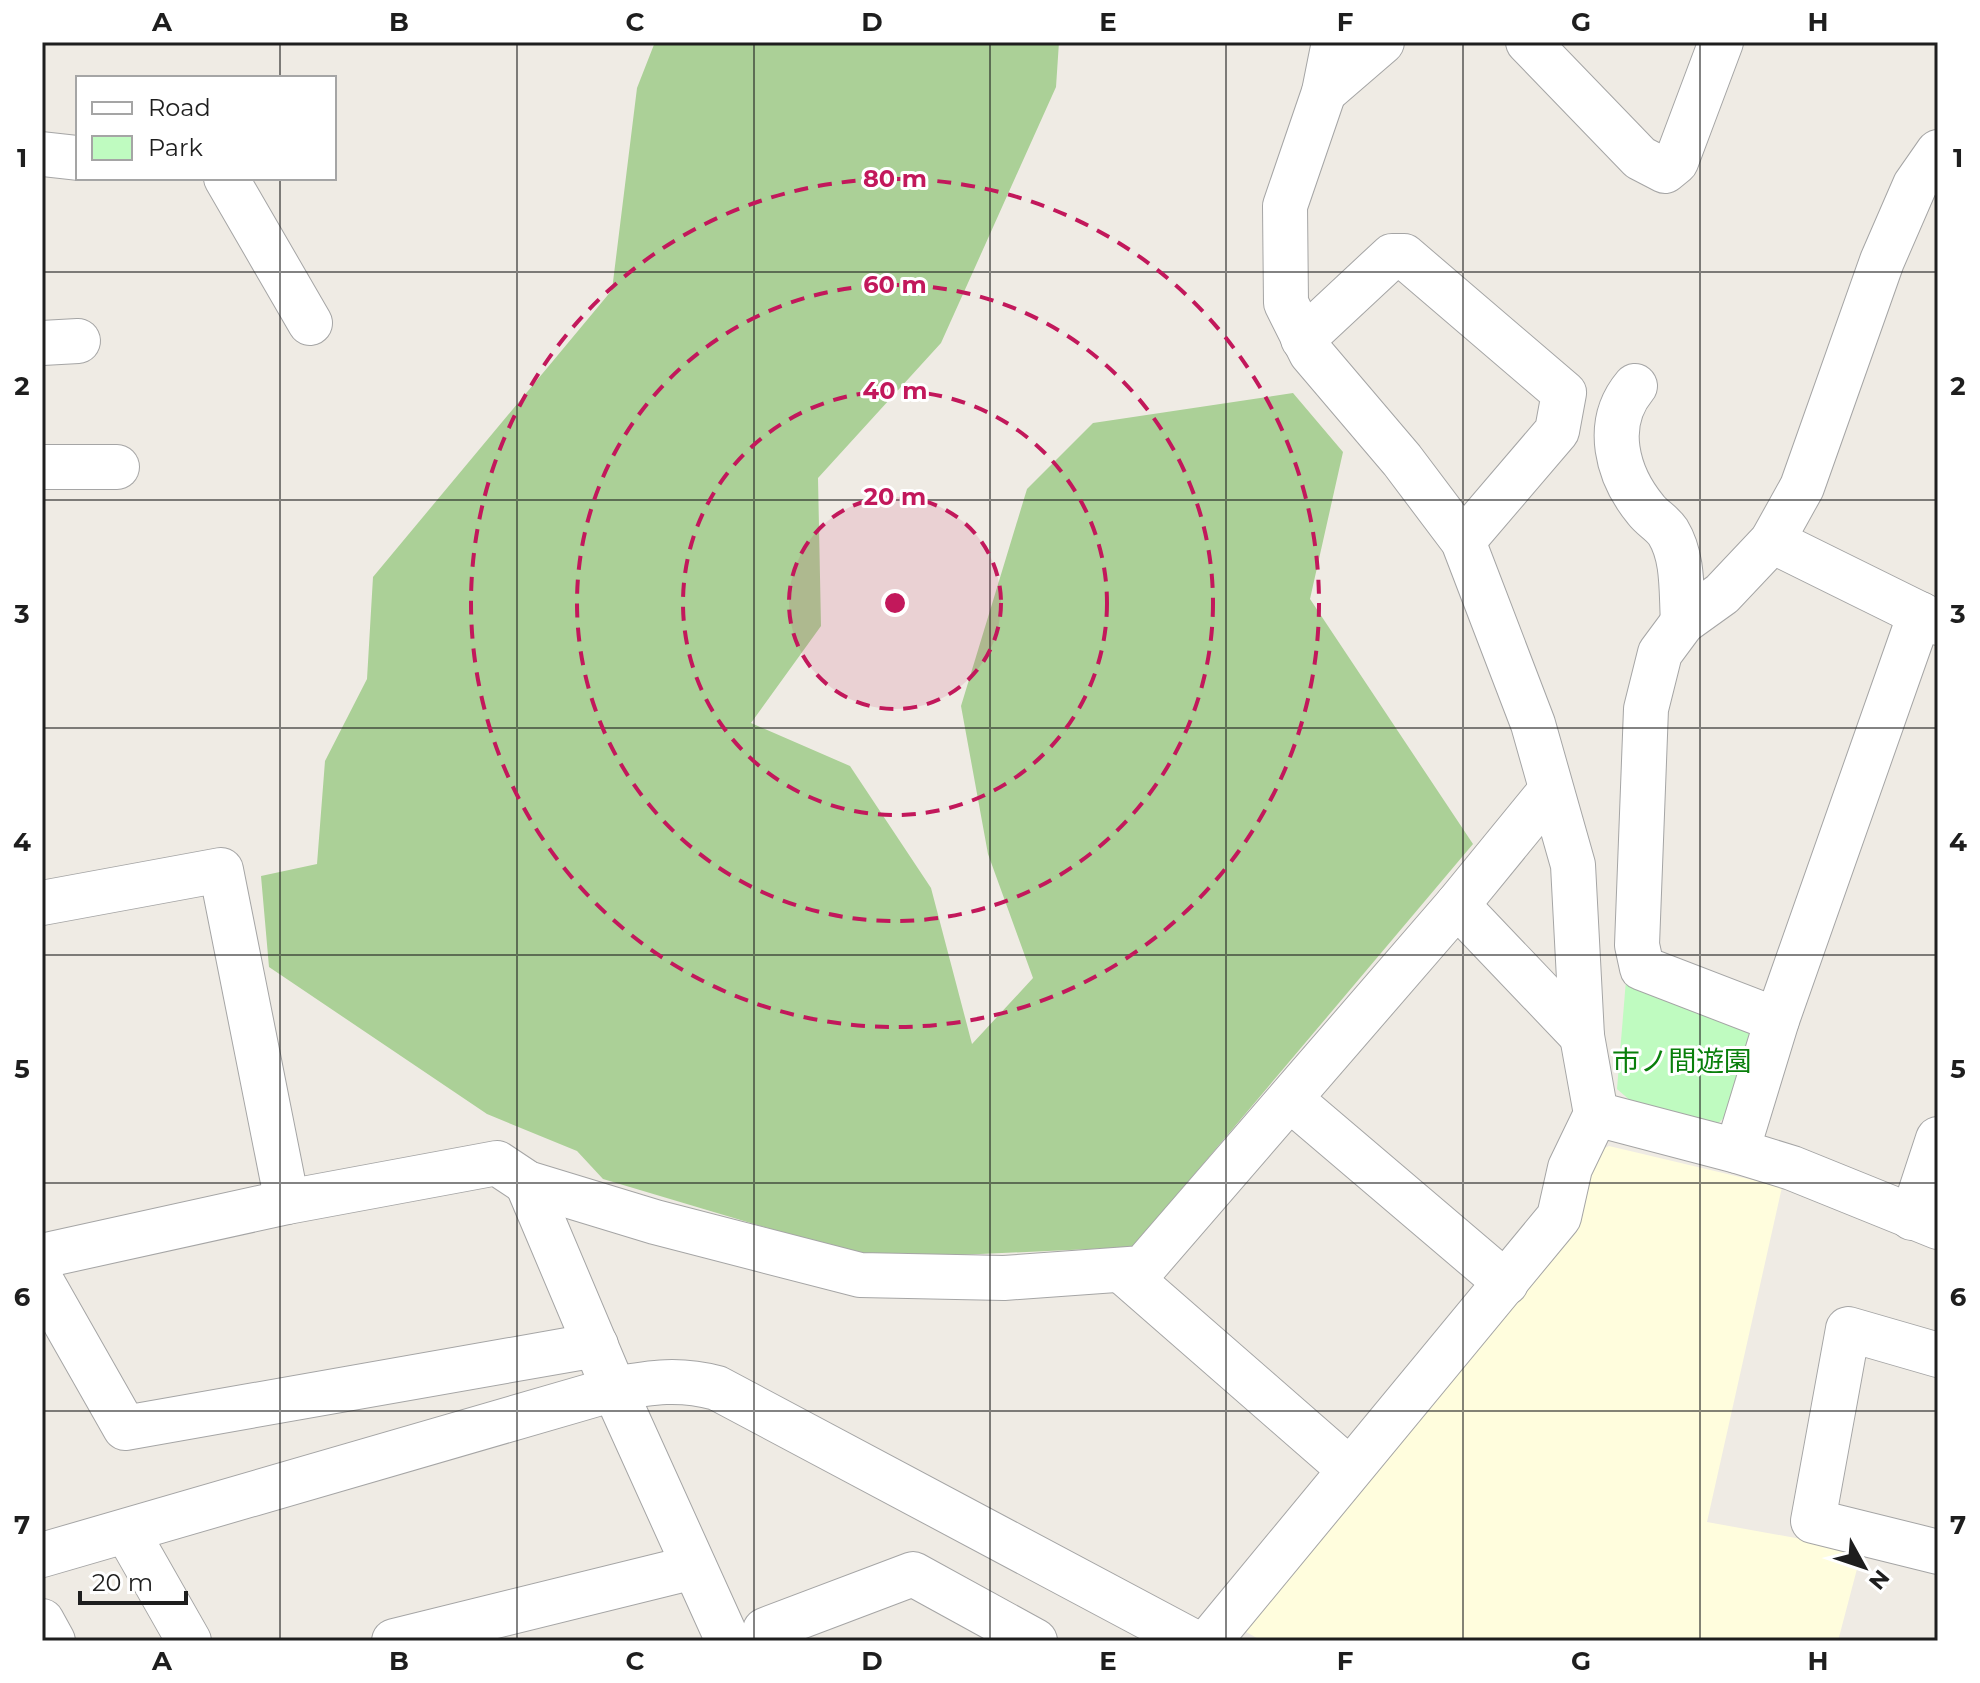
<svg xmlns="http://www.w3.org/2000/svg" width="1980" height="1683" font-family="Montserrat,'Noto Sans JP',sans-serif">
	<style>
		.education { fill: #fffddd }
		.forest { fill: #abd097 }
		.park { fill: #bffbc0 }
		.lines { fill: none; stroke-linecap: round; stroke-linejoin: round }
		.minor-casing { stroke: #a5a5a5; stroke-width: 46 }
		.minor { stroke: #fff; stroke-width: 44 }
		.grid { fill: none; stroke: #1e1e1e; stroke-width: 2; stroke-opacity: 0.55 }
		.ring { fill: none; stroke: #c2185b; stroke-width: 4; stroke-dasharray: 14 10 }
		.labels { text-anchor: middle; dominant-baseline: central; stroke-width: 6; stroke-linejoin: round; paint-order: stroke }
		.park-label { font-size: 28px; fill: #097f0b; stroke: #fff }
		.centre { fill: #c2185b; stroke: #fff; stroke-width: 4 }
		.ring-label { font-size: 24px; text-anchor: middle; font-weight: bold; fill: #c2185b; stroke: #fff; stroke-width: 6; stroke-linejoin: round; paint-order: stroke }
		.neatline { fill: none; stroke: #1e1e1e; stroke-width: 3 }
		.grid-label { font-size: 26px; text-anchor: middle; font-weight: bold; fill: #1e1e1e }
	</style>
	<rect width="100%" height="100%" fill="#efebe4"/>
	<polygon class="education" points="1609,1146 1782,1187 1707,1522 1862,1550 1838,1641 1262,1641 1241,1629 1575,1232 1596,1152"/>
	<polygon class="forest" points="655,42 1059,42 1056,87 941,343 818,478 821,626 751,723 850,766 931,888 972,1044 1033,978 988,854 961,706 1027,489 1093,423 1293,393 1343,452 1310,599 1473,844 1133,1247 872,1259 603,1179 577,1151 487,1114 269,967 261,876 317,864 325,761 367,679 373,577 612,290 637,88"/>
	<polygon class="park" points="1626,980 1745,1021 1755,1037 1731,1111 1711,1130 1640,1109 1617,1089"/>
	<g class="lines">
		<g class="minor-casing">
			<g id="minor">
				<polyline points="1528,42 1640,158 1665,171 1676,162 1721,42"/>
				<polyline points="1324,92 1382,42"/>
				<polyline points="42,154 78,158"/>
				<polyline points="226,178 310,323"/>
				<polyline points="1303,339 1392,256 1404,256 1564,393 1557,431 1463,541"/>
				<polyline points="42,343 78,341"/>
				<path d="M1635 386C1603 424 1617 475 1646 510 1652 518 1662 523 1668 532 1684 558 1681 592 1683 622"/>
				<polyline points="42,467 117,467"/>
				<polyline points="1772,541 1938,623"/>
				<polyline points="42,903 221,870 287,1202"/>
				<polyline points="1457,905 1551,790"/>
				<polyline points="1777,1020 1920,614"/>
				<polyline points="1291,1100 1506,1283"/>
				<polyline points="1596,1114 1737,1151 1777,1020 1642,968 1637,945 1646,709 1660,653 1683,622 1722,594 1772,541 1802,487 1882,261 1915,185 1938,152"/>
				<polyline points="1737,1151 1792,1168 1938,1227"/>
				<polyline points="527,1183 614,1389 728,1641"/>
				<polyline points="1912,1218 1938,1139"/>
				<polyline points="42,1256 287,1202 497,1163 527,1183 655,1222 860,1275 1004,1278 1143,1268 1457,905 1582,1036"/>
				<polyline points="1121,1270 1349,1469"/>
				<polyline points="42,1282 125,1428 596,1345"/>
				<polyline points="1938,1355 1848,1329 1813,1521 1938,1552"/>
				<polyline points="127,1532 189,1641"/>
				<path d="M42 1555 614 1389C652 1382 680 1378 717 1388L1192 1641"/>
				<polyline points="42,1621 53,1641"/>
				<polyline points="394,1641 694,1567"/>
				<polyline points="769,1641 765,1630 913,1574 1035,1641"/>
				<polyline points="1209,1641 1559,1217 1570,1168 1596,1114 1582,1036 1573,865 1533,724 1463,541 1402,460 1311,353 1286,303 1285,206 1324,92 1334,42"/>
			</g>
		</g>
		<use href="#minor" class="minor"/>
	</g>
	<path class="grid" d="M280 42V78M517 42V1641M754 42V1641M990 42V1641M1226 42V1641M1463 42V1641M1700 42V1641M280 178V1641M42 272H1938M42 500H1938M42 728H1938M42 955H1938M42 1183H1938M42 1411H1938"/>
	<circle cx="895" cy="603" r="106" fill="#c2185b" fill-opacity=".12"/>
	<g class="ring">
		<circle cx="895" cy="603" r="106"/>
		<circle cx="895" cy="603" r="212"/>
		<circle cx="895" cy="603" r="318"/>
		<circle cx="895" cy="603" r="424"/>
	</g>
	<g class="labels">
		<g class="park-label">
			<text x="1682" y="1061">市ノ間遊園</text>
		</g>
	</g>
	<circle cx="895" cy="603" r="12" class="centre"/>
	<g class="ring-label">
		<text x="895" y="187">80 m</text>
		<text x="895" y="293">60 m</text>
		<text x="895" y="399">40 m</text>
		<text x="895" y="505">20 m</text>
	</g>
	<rect width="1980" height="1683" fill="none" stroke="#ffffff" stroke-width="88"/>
	<rect x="76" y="76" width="260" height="104" fill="#ffffff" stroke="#a5a5a5" stroke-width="2"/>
	<rect x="92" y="102" width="40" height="12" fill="#ffffff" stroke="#a5a5a5" stroke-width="2"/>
	<text x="148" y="116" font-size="24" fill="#1e1e1e">Road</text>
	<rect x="92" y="136" width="40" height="24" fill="#bffbc0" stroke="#a5a5a5" stroke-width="2"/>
	<text x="148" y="156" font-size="24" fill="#1e1e1e">Park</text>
	<g transform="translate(1864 1567) rotate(130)" stroke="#ffffff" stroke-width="6" paint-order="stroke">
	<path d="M0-6L14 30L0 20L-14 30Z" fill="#1e1e1e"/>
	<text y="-12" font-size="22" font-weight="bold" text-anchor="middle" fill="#1e1e1e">N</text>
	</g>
	<path d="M80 1591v12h106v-12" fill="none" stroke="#1e1e1e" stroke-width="4"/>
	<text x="92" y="1591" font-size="24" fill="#1e1e1e" stroke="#ffffff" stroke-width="6" paint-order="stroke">20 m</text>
	<rect x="44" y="44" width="1892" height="1595" class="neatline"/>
	<g class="grid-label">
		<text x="162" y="31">A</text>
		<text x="399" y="31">B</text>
		<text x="635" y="31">C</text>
		<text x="872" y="31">D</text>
		<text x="1108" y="31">E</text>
		<text x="1345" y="31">F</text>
		<text x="1581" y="31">G</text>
		<text x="1818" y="31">H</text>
		<text x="22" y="167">1</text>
		<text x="1958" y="167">1</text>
		<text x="22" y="395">2</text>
		<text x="1958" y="395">2</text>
		<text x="22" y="623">3</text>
		<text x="1958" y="623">3</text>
		<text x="22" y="851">4</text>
		<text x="1958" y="851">4</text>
		<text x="22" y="1078">5</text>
		<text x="1958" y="1078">5</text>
		<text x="22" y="1306">6</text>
		<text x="1958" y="1306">6</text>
		<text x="22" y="1534">7</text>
		<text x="1958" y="1534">7</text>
		<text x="162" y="1670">A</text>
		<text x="399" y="1670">B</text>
		<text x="635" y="1670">C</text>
		<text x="872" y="1670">D</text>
		<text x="1108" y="1670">E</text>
		<text x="1345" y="1670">F</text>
		<text x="1581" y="1670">G</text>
		<text x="1818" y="1670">H</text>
	</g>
</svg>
